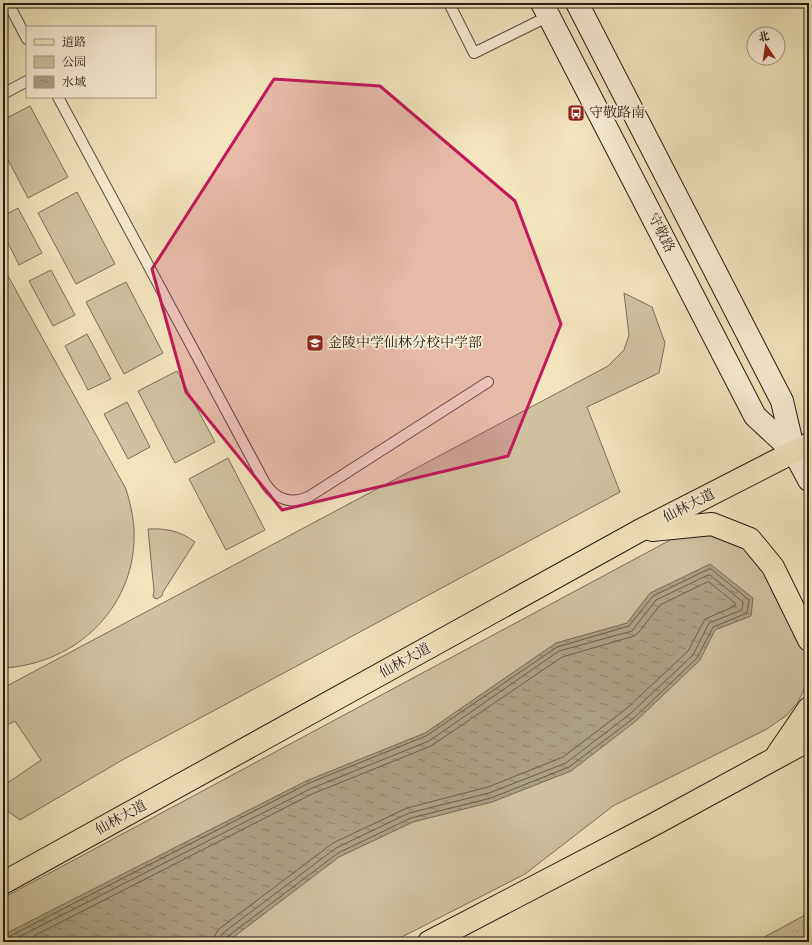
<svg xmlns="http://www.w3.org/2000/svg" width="812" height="945" font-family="'Libre Bodoni','Noto Serif SC',serif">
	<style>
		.green { fill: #cfc2a0; stroke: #7a6e5a }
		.forest { fill: url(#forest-crowns); stroke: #7a6e5a }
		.water { fill: url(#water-ripples); stroke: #766b56 }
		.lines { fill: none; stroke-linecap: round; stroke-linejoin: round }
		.shore { stroke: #685e4b; stroke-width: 1 }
		.service-casing { stroke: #584d3e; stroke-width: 12 }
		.secondary-casing { stroke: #241b13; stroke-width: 24 }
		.primary-casing { stroke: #241b13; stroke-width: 24 }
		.service { stroke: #f7edd4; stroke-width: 10 }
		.secondary { stroke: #f7edd4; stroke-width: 22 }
		.primary { stroke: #f2e4bd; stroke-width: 22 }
		.marked { fill: #c2185b; fill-opacity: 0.2; stroke: #c2185b; stroke-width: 3; stroke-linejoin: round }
		.labels { text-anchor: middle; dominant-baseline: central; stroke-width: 3.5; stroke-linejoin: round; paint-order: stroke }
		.poi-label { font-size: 14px; fill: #241b13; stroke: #f7edd4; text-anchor: start }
		.street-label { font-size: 14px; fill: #241b13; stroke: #f7edd4 }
	</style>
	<defs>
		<pattern id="forest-crowns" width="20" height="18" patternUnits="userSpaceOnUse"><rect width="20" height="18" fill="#cfc2a0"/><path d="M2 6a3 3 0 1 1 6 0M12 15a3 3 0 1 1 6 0" fill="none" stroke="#b2a689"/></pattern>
		<pattern id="water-ripples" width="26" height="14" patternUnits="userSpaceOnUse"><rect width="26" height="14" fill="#aca083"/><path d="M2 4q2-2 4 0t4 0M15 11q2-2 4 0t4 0" fill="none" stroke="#8c826a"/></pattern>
	</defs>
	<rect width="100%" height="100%" fill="#f2e4bd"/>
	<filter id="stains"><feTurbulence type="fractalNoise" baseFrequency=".005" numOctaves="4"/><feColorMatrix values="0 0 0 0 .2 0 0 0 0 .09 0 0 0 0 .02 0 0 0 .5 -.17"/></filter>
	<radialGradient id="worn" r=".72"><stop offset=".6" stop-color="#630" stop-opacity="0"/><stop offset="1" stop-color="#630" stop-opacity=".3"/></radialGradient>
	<g class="green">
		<polygon points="30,106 68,177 28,198 3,150 3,120"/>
		<polygon points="77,192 115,264 76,284 38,213"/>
		<polygon points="18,208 42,253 19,265 3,233 3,216"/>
		<path d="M3 267 126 489C130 502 133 515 134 528 138 605 78 664 3 668Z"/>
		<polygon points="51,270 75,315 53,326 29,281"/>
		<polygon points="126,282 163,353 124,374 86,302"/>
		<polygon points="624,293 652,307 665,343 659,373 587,407 620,492 124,759 20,820 3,808 3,786 41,760 15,721 3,727 3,688 608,366 624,350 629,335"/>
		<polygon points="87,334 111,379 88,390 65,346"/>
		<polygon points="177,371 215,442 175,463 138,391"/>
		<polygon points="127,402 150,447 128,459 104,414"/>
		<polygon points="228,458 265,530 226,550 189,479"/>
		<path d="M148 529C166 528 180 531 195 542L163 592 162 596 157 599 154 598 153 596 154 591Z"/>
		<polygon points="715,535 739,544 755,556 801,639 808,662 807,683 798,702 787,715 767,729 613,806 525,874 392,942 3,942 3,898 674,538"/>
	</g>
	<polygon class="forest" points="809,913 809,942 755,942"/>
	<polygon class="water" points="710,564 753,598 751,616 715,630 700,660 636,721 571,771 492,802 413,822 339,857 227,942 3,942 3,935 306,781 425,733 556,643 627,623 650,593"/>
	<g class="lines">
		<g class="shore">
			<polyline points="3,938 6,938 307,784 426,736 557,647 629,626 653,596 709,569 711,569 749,600 747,613 713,627 697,658 634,718 569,767 491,798 411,818 338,853 227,937 225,942"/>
			<polyline points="9,942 310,789 429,741 559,651 632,631 656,600 708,575 710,575 743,602 742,610 709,623 693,655 630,714 566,763 489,793 409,813 336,848 223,933 220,937 220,942"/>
			<polyline points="22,942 312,794 431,746 562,657 634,636 639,632 660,605 707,582 709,582 735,603 735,606 705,619 688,651 626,709 563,757 488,787 407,808 333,843 219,929 215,935 214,942"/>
		</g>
		<g class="service-casing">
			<g id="service">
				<polyline points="8,3 27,39"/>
				<polyline points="449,3 474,53 549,16"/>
				<polyline points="3,94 27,81"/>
				<path d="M58 97 265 483C276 500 292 505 310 496L488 382"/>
			</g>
		</g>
		<g class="secondary-casing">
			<g id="secondary">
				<polyline points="542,3 755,416 794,452"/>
				<polyline points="577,3 782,401 794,452 809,480"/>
			</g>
		</g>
		<g class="primary-casing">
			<g id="primary">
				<polyline points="652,530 712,524 750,539 773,567 809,640"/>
				<polyline points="777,755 809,708"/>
				<polyline points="3,883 639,531 809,444"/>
				<polyline points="429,942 651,826 809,740"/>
			</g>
		</g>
		<use href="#service" class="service"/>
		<use href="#secondary" class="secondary"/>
		<use href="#primary" class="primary"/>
	</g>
	<path class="marked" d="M274 79 380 86 515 201 561 324 508 456 282 510 186 392 152 269Z"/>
	<defs>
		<g id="bus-square" transform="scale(0.9)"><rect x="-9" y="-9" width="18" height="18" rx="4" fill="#8f2418" stroke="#f7edd4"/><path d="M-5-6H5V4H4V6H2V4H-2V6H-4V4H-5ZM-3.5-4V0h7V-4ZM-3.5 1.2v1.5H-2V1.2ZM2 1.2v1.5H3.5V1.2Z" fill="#fff"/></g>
		<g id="school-square" transform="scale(0.9)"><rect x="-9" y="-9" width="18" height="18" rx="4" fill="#8f2418" stroke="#f7edd4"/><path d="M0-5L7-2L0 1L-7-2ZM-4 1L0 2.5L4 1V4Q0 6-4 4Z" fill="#fff"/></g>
	</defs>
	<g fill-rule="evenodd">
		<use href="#bus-square" x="576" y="113"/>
		<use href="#school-square" x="315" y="343"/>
	</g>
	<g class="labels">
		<g class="poi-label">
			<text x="589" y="113">守敬路南</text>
			<text x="328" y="343">金陵中学仙林分校中学部</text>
		</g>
		<g class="street-label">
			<text transform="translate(661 233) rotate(63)">守敬路</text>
			<text transform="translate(689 506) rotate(-27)">仙林大道</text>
			<text transform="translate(405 661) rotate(-29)">仙林大道</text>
			<text transform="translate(121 818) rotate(-29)">仙林大道</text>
		</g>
	</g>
	<rect width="812" height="945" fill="none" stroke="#f2e4bd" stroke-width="16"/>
	<rect x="4" y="4" width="804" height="937" fill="none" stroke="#241b13" stroke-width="2"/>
	<rect x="8" y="8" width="796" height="929" fill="none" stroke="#241b13"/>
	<rect x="26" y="26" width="130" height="72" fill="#f7edd4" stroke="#a39987"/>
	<rect x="34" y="39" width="20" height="6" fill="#f2e4bd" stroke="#a39987"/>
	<text x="62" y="46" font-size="12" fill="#241b13">道路</text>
	<rect x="34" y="56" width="20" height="12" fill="#cfc2a0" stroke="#a39987"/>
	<text x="62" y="66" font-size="12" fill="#241b13">公园</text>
	<rect x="34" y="76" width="20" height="12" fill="url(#water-ripples)" stroke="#a39987"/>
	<text x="62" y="86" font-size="12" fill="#241b13">水域</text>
	<g transform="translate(766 46) rotate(347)"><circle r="19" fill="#f7edd4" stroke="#a39987"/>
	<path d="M0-3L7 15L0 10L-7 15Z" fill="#8f2418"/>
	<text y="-6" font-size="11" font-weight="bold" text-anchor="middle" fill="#241b13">北</text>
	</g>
	<rect width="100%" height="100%" filter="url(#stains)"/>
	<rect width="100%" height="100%" fill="url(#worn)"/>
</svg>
